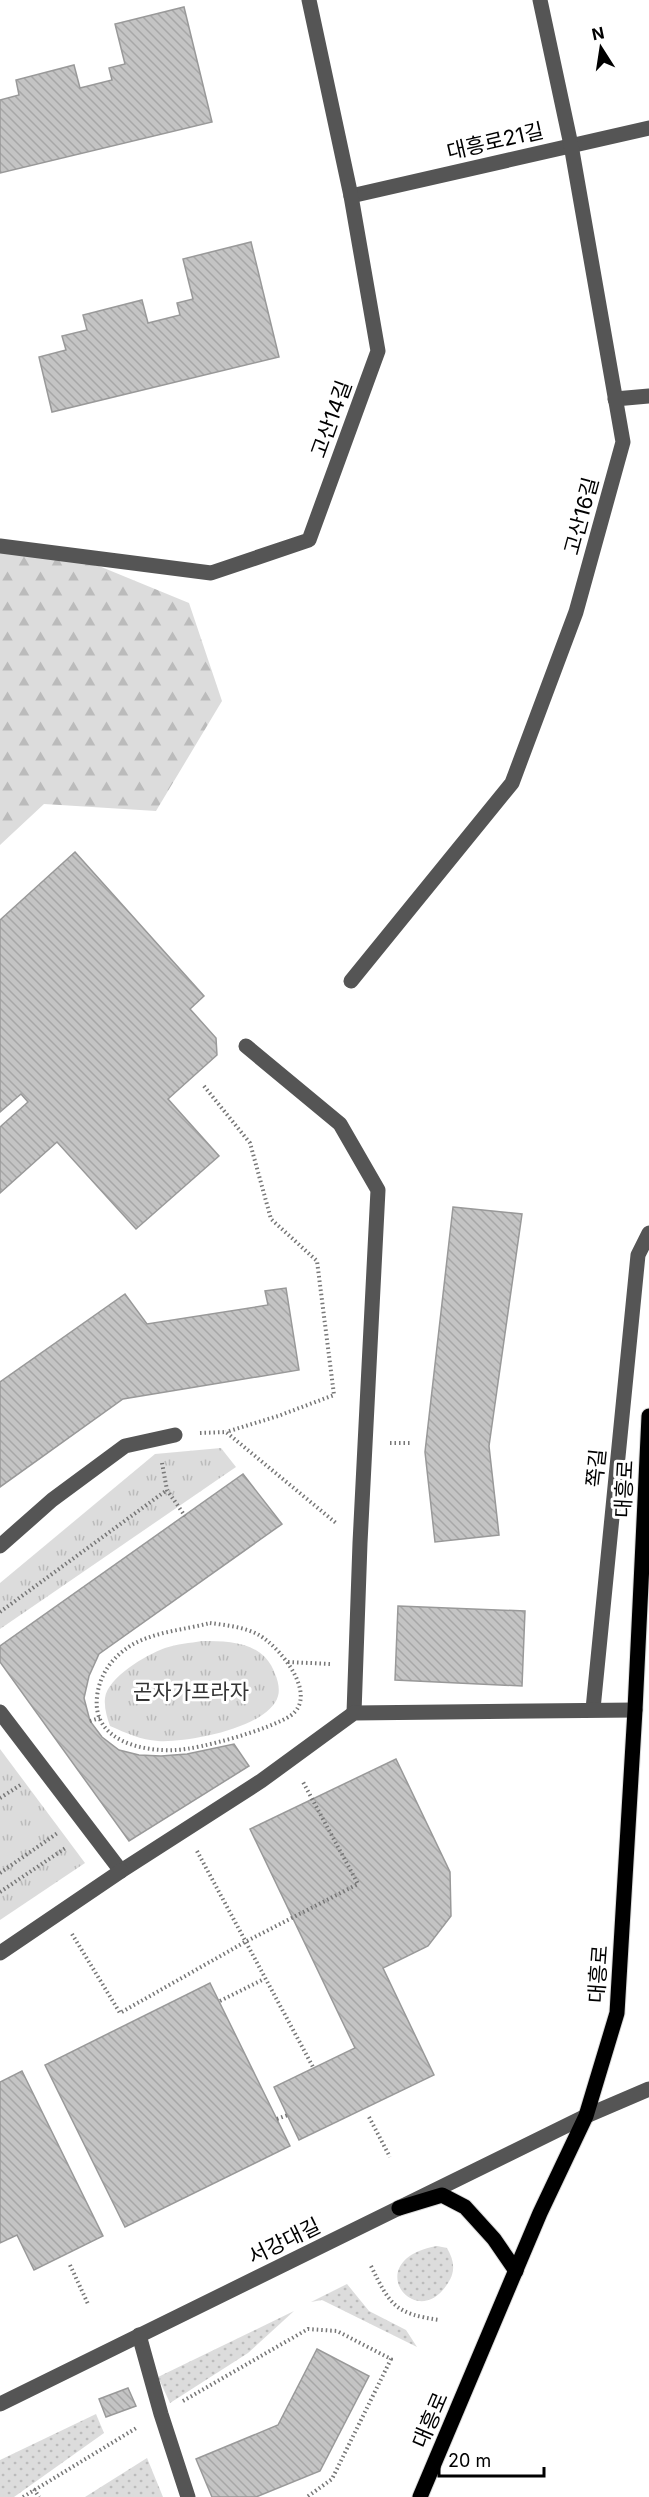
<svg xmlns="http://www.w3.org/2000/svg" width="649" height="2497" font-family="Inter,'Noto Sans KR',sans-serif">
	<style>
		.grass { fill: url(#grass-dots) }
		.forest { fill: url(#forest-firs) }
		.park { fill: url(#park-tufts) }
		.building { fill: url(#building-back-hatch); stroke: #999; stroke-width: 1.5 }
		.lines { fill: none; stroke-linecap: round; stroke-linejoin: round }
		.major-casing { stroke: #dbdbdb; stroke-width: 17 }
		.path { stroke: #777; stroke-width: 4; stroke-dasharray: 1.5 3; stroke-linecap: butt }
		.minor { stroke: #555; stroke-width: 15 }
		.major { stroke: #000; stroke-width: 15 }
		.labels { text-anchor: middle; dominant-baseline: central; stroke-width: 6; stroke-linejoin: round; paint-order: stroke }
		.street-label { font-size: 21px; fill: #000; stroke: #fff }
		.park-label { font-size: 21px; fill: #333; stroke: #fff }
	</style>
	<defs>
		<pattern id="grass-dots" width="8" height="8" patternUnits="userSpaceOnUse" patternTransform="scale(1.5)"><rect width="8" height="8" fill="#dcdcdc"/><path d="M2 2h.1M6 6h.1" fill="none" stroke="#bbb" stroke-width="1.8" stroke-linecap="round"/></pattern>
		<pattern id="forest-firs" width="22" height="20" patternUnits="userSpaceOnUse" patternTransform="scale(1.5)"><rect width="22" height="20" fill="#dcdcdc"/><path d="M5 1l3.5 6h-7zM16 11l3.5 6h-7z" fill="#bbb"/></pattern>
		<pattern id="park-tufts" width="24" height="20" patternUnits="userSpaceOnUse" patternTransform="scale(1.5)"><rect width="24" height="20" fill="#dcdcdc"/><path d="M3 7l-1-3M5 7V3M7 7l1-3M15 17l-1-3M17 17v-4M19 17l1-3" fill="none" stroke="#bbb"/></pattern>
		<pattern id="building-back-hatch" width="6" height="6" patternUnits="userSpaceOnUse" patternTransform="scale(1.5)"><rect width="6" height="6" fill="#c4c4c4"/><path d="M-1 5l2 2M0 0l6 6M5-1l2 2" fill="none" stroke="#a7a7a7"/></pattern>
	</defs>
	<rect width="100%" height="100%" fill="#fff"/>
	<g class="grass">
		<path d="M437 2246 447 2248C454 2260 456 2271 448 2283 416 2335 358 2260 437 2246Z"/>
		<polygon points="347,2284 369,2311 406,2330 417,2347 322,2300 311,2302"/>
		<polygon points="294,2311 248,2353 170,2403 158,2377"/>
		<polygon points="96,2414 104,2433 14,2497 0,2497 0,2460"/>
		<polygon points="147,2458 163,2497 85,2497"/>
	</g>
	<polygon class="forest" points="60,550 189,603 222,701 156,811 44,804 0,845 0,551"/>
	<g class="park">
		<polygon points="221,1448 236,1467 0,1629 0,1583 155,1454"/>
		<path d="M202 1641C231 1641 264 1642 275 1674 278 1680 280 1690 278 1696 269 1728 186 1743 158 1741 141 1740 126 1733 110 1726 107 1717 104 1708 105 1698 108 1677 146 1655 165 1648 177 1644 190 1643 202 1641Z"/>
		<polygon points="0,1749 85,1863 0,1920"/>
	</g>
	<g class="building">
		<polygon points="184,7 212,122 0,173 0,100 19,95 16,80 74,65 80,88 112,80 109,68 125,64 115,24"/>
		<polygon points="251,242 279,357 52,412 39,357 66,350 62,336 87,330 83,315 142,300 148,323 180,315 177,303 193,299 183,259"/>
		<polygon points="75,852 204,996 190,1009 216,1038 217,1055 168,1099 219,1156 136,1229 57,1142 0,1193 0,1127 28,1102 21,1094 0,1112 0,920"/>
		<polygon points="453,1207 522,1214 489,1446 499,1535 435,1542 425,1452"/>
		<polygon points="286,1288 299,1370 123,1399 0,1487 0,1382 125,1294 147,1324 268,1305 265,1291"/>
		<polygon points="243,1474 282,1524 99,1654 89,1676 84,1698 90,1721 102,1737 119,1750 139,1755 161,1756 187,1754 234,1744 249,1766 129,1841 0,1662 0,1646"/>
		<polygon points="398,1606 525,1611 522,1686 395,1680"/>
		<polygon points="396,1759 450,1872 451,1916 428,1946 383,1968 434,2075 299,2140 274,2087 355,2048 250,1829"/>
		<polygon points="210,1983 290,2146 125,2227 45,2065"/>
		<polygon points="22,2071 103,2236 34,2270 17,2235 0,2243 0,2082"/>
		<polygon points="317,2349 369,2376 320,2471 256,2497 212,2497 196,2459 278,2425"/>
		<polygon points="128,2388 136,2406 106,2417 99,2399"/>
	</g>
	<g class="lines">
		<g class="major-casing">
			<g id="major">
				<polyline points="399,2208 442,2195 465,2207 494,2239 516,2271"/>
				<polyline points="420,2497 540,2213 586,2116 617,2013 635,1710 649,1416"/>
			</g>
		</g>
		<g class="path">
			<polyline points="204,1086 250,1143 271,1219 317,1261 334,1395 278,1416 226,1432"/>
			<polyline points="200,1433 226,1432 336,1523"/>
			<polyline points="390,1443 410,1443"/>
			<polyline points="162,1463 167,1490 185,1516"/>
			<polyline points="0,1612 167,1490"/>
			<path d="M210 1623C225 1625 245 1627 259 1635 280 1647 320 1696 290 1716 270 1729 201 1749 176 1750 143 1752 92 1741 97 1697 99 1677 110 1660 127 1648 150 1632 184 1630 210 1623Z"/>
			<polyline points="288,1662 331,1664"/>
			<polyline points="90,1721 100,1718"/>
			<polyline points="0,1798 22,1784"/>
			<polyline points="197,1851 313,2067"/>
			<polyline points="0,1873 59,1832"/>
			<polyline points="0,1892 67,1847"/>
			<polyline points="72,1934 120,2013 245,1942 358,1884 303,1782"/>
			<polyline points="220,2001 264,1979"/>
			<polyline points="369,2117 390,2157"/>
			<polyline points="277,2119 288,2115"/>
			<polyline points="70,2265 88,2304"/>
			<path d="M371 2266C390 2305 395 2314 440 2320"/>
			<polyline points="183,2401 308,2329 337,2331 391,2359 332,2479 307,2497"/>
			<polyline points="34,2489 39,2497"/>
			<polyline points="23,2497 138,2427"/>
		</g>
		<g class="minor">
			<polyline points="351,196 649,128"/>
			<polyline points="615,399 649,396"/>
			<polyline points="0,546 211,573 309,540 378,351 351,196 309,0"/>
			<polyline points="351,981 512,783 576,612 623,442 571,145 540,0"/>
			<polyline points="246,1046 340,1124 378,1190 360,1543 354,1713"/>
			<polyline points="0,1546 52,1500 125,1446 175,1435"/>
			<polyline points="593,1709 638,1255 649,1233"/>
			<polyline points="0,1712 121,1871 261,1781 354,1713 635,1710"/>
			<polyline points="0,1953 121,1871"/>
			<polyline points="139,2335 161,2414 188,2497"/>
			<polyline points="0,2404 586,2116 649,2089"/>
		</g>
		<use href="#major" class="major"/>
	</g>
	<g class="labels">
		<g class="street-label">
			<text transform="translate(495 141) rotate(-13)">대흥로21길</text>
			<text transform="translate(331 419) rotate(-70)">고산14길</text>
			<text transform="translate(581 516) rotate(-75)">고산16길</text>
			<text transform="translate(596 1468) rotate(-84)">쪽길</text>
			<text transform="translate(624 1489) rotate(-87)">대흥로</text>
			<text transform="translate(598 1974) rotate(-86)">대흥로</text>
			<text transform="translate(284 2241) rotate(-26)">서강대길</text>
			<text transform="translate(430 2420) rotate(-67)">대흥로</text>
		</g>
		<g class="park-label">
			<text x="191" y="1691">곤자가프라자</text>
		</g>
	</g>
	<g transform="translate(601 48) rotate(348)" stroke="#ffffff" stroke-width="4.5" paint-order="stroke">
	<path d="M0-4.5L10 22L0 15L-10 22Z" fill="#000000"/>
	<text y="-9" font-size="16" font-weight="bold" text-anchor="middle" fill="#000000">N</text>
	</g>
	<path d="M439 2467v9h105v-9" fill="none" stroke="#000000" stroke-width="3"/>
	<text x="448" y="2467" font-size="18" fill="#000000" stroke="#ffffff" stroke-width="4.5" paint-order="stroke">20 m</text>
</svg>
